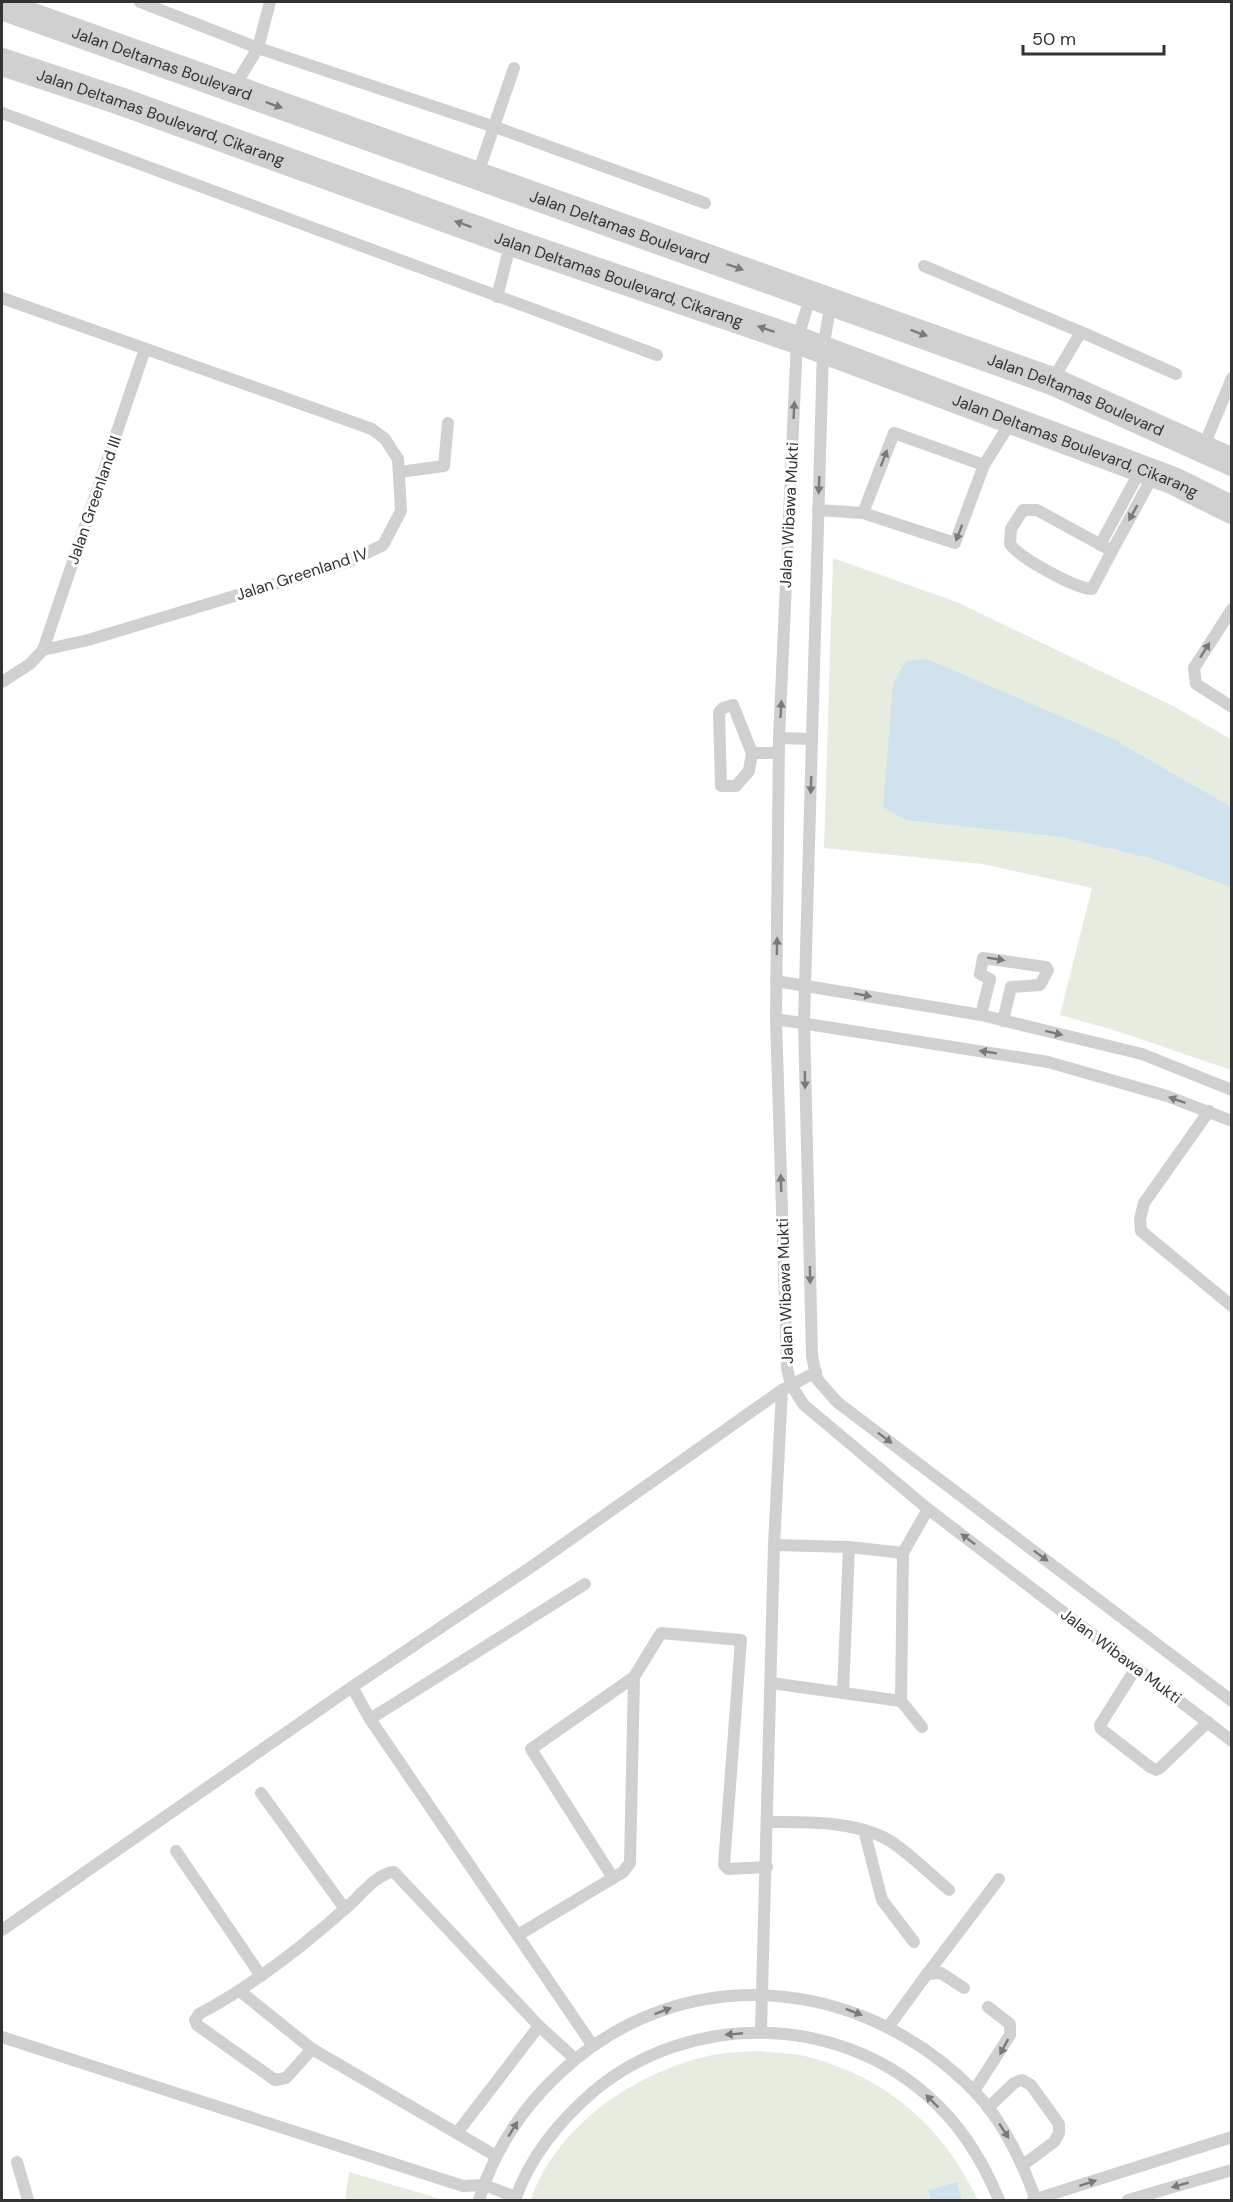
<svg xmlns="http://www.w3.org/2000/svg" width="1233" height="2202" font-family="'DM Sans',sans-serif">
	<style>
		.green { fill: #e6ecdf }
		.water { fill: #cfe2ee }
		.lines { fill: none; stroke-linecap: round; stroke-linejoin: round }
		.service { stroke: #d0d0d0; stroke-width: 12 }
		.tertiary { stroke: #d0d0d0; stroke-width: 28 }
		.oneway { fill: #7a7a7a }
		.labels { text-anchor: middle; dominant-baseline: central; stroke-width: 6; stroke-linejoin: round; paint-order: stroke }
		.street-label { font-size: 16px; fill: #333; stroke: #fff }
	</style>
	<rect width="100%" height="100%" fill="#fff"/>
	<g class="green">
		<polygon points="833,558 959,603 1173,706 1231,739 1231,1070 1117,1031 1060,1015 1092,888 983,864 824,848"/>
		<path d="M758 2051C775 2053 793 2053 809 2057 889 2079 942 2126 978 2200H531C556 2126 634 2073 708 2056 724 2052 742 2052 758 2051Z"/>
		<polygon points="349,2172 444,2200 345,2200"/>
	</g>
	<g class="water">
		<polygon points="927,659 1113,739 1231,807 1231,887 1153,859 1063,837 906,820 883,807 893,683 906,661"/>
		<polygon points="957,2182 962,2200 931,2200 928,2190"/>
	</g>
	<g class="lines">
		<g class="service">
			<polyline points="140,2 258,48 495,127 705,203"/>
			<polyline points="233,89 258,48 270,2"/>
			<polyline points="2,113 657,355"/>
			<polyline points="477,176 514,68"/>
			<polyline points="924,266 1081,332 1052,381"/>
			<polyline points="811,295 797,340 779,738 776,1019 787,1368 791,1385 804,1405 928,1509 1232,1741"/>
			<polyline points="497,297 511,242"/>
			<polyline points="2,298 372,429 385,439 398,459 401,511 383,545 348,562 88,640 43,650 30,664 2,682"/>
			<polyline points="831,302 823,349 804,1022 812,1356 817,1379 837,1402 1232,1701"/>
			<polyline points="1081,332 1176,374"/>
			<polyline points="1203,448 1232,378"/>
			<polyline points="984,465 1012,420"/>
			<polyline points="400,472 444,466 448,423"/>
			<polyline points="818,510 863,513 955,543 984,465 894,433 863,513"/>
			<path d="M1023 510H1037L1112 551 1092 589C1074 588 1020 558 1010 544L1011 529Z"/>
			<polyline points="1100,545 1141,469"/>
			<polyline points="1112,551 1154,474"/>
			<polyline points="1232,609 1194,668 1196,684 1232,707"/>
			<polyline points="43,650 145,349"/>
			<polyline points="779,738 812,739"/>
			<polyline points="752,753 733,705 723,708 719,712 721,786 736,786 749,771 752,753 779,753"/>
			<polyline points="776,981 981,1015 1142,1054 1232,1090"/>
			<polyline points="981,1015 990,979 980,974 983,958 1046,967 1048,970 1040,985 1011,987 1003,1021"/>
			<polyline points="776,1019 1048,1062 1167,1096 1232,1121"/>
			<polyline points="1209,1111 1144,1203 1140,1219 1141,1231 1232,1306"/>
			<polyline points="774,1545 849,1547 903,1553"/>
			<polyline points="1136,1668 1100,1725 1101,1729 1150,1767 1156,1770 1160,1768 1208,1722"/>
			<polyline points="771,1683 901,1701 903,1553 928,1509"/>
			<polyline points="352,1687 370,1719 593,2046"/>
			<polyline points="843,1693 849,1547"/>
			<polyline points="901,1701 922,1727"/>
			<polyline points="370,1719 585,1584"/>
			<polyline points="261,1793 345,1909"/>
			<path d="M768 1822C805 1822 849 1821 883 1837 902 1846 931 1875 949 1890"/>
			<polyline points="864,1830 882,1900 914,1942"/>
			<polyline points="176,1851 261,1976"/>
			<polyline points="613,1878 531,1749 634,1677 661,1633 741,1640 724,1865 728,1869 767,1867"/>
			<polyline points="2,1930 352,1687 534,1565 782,1390 816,1372"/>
			<polyline points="518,1935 623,1872 630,1863 634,1677"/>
			<polyline points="927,1974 999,1879"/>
			<polyline points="241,1992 312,2049 496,2156"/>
			<polyline points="889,2026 927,1974 941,1973 964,1988"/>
			<polyline points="761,2031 774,1545 782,1390"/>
			<polyline points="2,2037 438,2178 463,2186 484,2185 516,2197"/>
			<path d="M312 2049 286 2078 275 2080 197 2025 195 2020 199 2014C252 1986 301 1948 346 1908 359 1897 377 1873 394 1872L539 2026 575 2059"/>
			<polyline points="974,2091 1010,2035 1010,2024 988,2007"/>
			<polyline points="988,2108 1014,2083 1022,2080 1031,2085 1059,2124 1059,2133 1054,2142 1023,2165"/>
			<polyline points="457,2133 539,2026"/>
			<polyline points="17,2162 28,2200"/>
			<path d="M479 2200C494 2151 523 2107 561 2072 682 1959 861 1975 974 2091 1003 2121 1022 2161 1036 2200"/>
			<path d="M515 2200C529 2158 560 2120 594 2091 689 2012 835 2013 928 2096 961 2125 983 2161 999 2200"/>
			<polyline points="1033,2200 1232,2137"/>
			<polyline points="1128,2200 1232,2170"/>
		</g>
		<g class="tertiary">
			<path id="s1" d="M2 6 1052 381 1232 462"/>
			<path id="s2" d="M2 62 120 101 511 242 797 340 1174 481 1232 510"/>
		</g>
	</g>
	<defs><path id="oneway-solid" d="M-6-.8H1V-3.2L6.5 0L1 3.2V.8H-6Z" transform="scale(1.5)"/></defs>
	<g class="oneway">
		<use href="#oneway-solid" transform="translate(274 105) rotate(20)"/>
		<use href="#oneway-solid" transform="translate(463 224) rotate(-160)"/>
		<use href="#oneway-solid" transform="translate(735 267) rotate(19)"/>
		<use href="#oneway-solid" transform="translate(766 329) rotate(-161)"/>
		<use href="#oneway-solid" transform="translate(919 333) rotate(20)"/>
		<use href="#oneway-solid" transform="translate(794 410) rotate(-87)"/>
		<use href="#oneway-solid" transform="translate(884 458) rotate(-69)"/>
		<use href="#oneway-solid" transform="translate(819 485) rotate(92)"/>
		<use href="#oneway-solid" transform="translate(1133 513) rotate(119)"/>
		<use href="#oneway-solid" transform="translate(959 533) rotate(111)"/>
		<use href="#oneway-solid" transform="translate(1205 650) rotate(-58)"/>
		<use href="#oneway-solid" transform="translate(781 709) rotate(-87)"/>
		<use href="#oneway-solid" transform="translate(811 785) rotate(92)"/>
		<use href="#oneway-solid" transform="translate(777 946) rotate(-89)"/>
		<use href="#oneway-solid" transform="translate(996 959) rotate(9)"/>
		<use href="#oneway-solid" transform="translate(863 995) rotate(10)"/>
		<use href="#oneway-solid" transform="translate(1054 1033) rotate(14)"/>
		<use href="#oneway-solid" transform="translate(988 1052) rotate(-171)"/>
		<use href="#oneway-solid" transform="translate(805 1080) rotate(89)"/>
		<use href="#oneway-solid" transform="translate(1177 1100) rotate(-161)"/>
		<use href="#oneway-solid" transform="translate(781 1183) rotate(-92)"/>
		<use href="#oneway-solid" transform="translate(810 1275) rotate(89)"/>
		<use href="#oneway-solid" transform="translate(885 1438) rotate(37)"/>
		<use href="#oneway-solid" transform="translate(968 1539) rotate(-143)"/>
		<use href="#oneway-solid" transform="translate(1041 1556) rotate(37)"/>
		<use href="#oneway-solid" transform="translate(663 2011) rotate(-21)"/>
		<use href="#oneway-solid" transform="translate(854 2012) rotate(21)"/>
		<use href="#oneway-solid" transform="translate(734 2034) rotate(175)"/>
		<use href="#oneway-solid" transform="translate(1004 2047) rotate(118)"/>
		<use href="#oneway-solid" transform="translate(932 2101) rotate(-135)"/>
		<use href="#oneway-solid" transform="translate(513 2129) rotate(-59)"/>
		<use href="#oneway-solid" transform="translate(1004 2131) rotate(57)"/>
		<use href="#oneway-solid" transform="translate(1088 2183) rotate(-18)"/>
		<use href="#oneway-solid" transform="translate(1180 2185) rotate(164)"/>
	</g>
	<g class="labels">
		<g class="street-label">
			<text stroke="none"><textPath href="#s1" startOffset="170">Jalan Deltamas Boulevard</textPath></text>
			<text stroke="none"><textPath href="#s2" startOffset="168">Jalan Deltamas Boulevard, Cikarang</textPath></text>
			<text stroke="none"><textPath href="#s1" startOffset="656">Jalan Deltamas Boulevard</textPath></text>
			<text stroke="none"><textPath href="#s2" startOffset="654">Jalan Deltamas Boulevard, Cikarang</textPath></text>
			<text stroke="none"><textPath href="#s1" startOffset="1142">Jalan Deltamas Boulevard</textPath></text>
			<text stroke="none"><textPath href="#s2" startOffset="1140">Jalan Deltamas Boulevard, Cikarang</textPath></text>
			<text transform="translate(94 500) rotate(-71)">Jalan Greenland III</text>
			<text transform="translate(789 515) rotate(-87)">Jalan Wibawa Mukti</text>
			<text transform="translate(302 574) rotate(-18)">Jalan Greenland IV</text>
			<text transform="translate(785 1291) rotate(-92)">Jalan Wibawa Mukti</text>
			<text transform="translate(1121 1656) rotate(37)">Jalan Wibawa Mukti</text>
		</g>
	</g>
	<rect width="1233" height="2202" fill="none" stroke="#333333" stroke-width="6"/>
	<path d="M1023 45v9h141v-9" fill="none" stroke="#333333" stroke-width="3"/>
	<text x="1032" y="45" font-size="18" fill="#333333" stroke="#ffffff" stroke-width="4.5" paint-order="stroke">50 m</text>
</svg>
